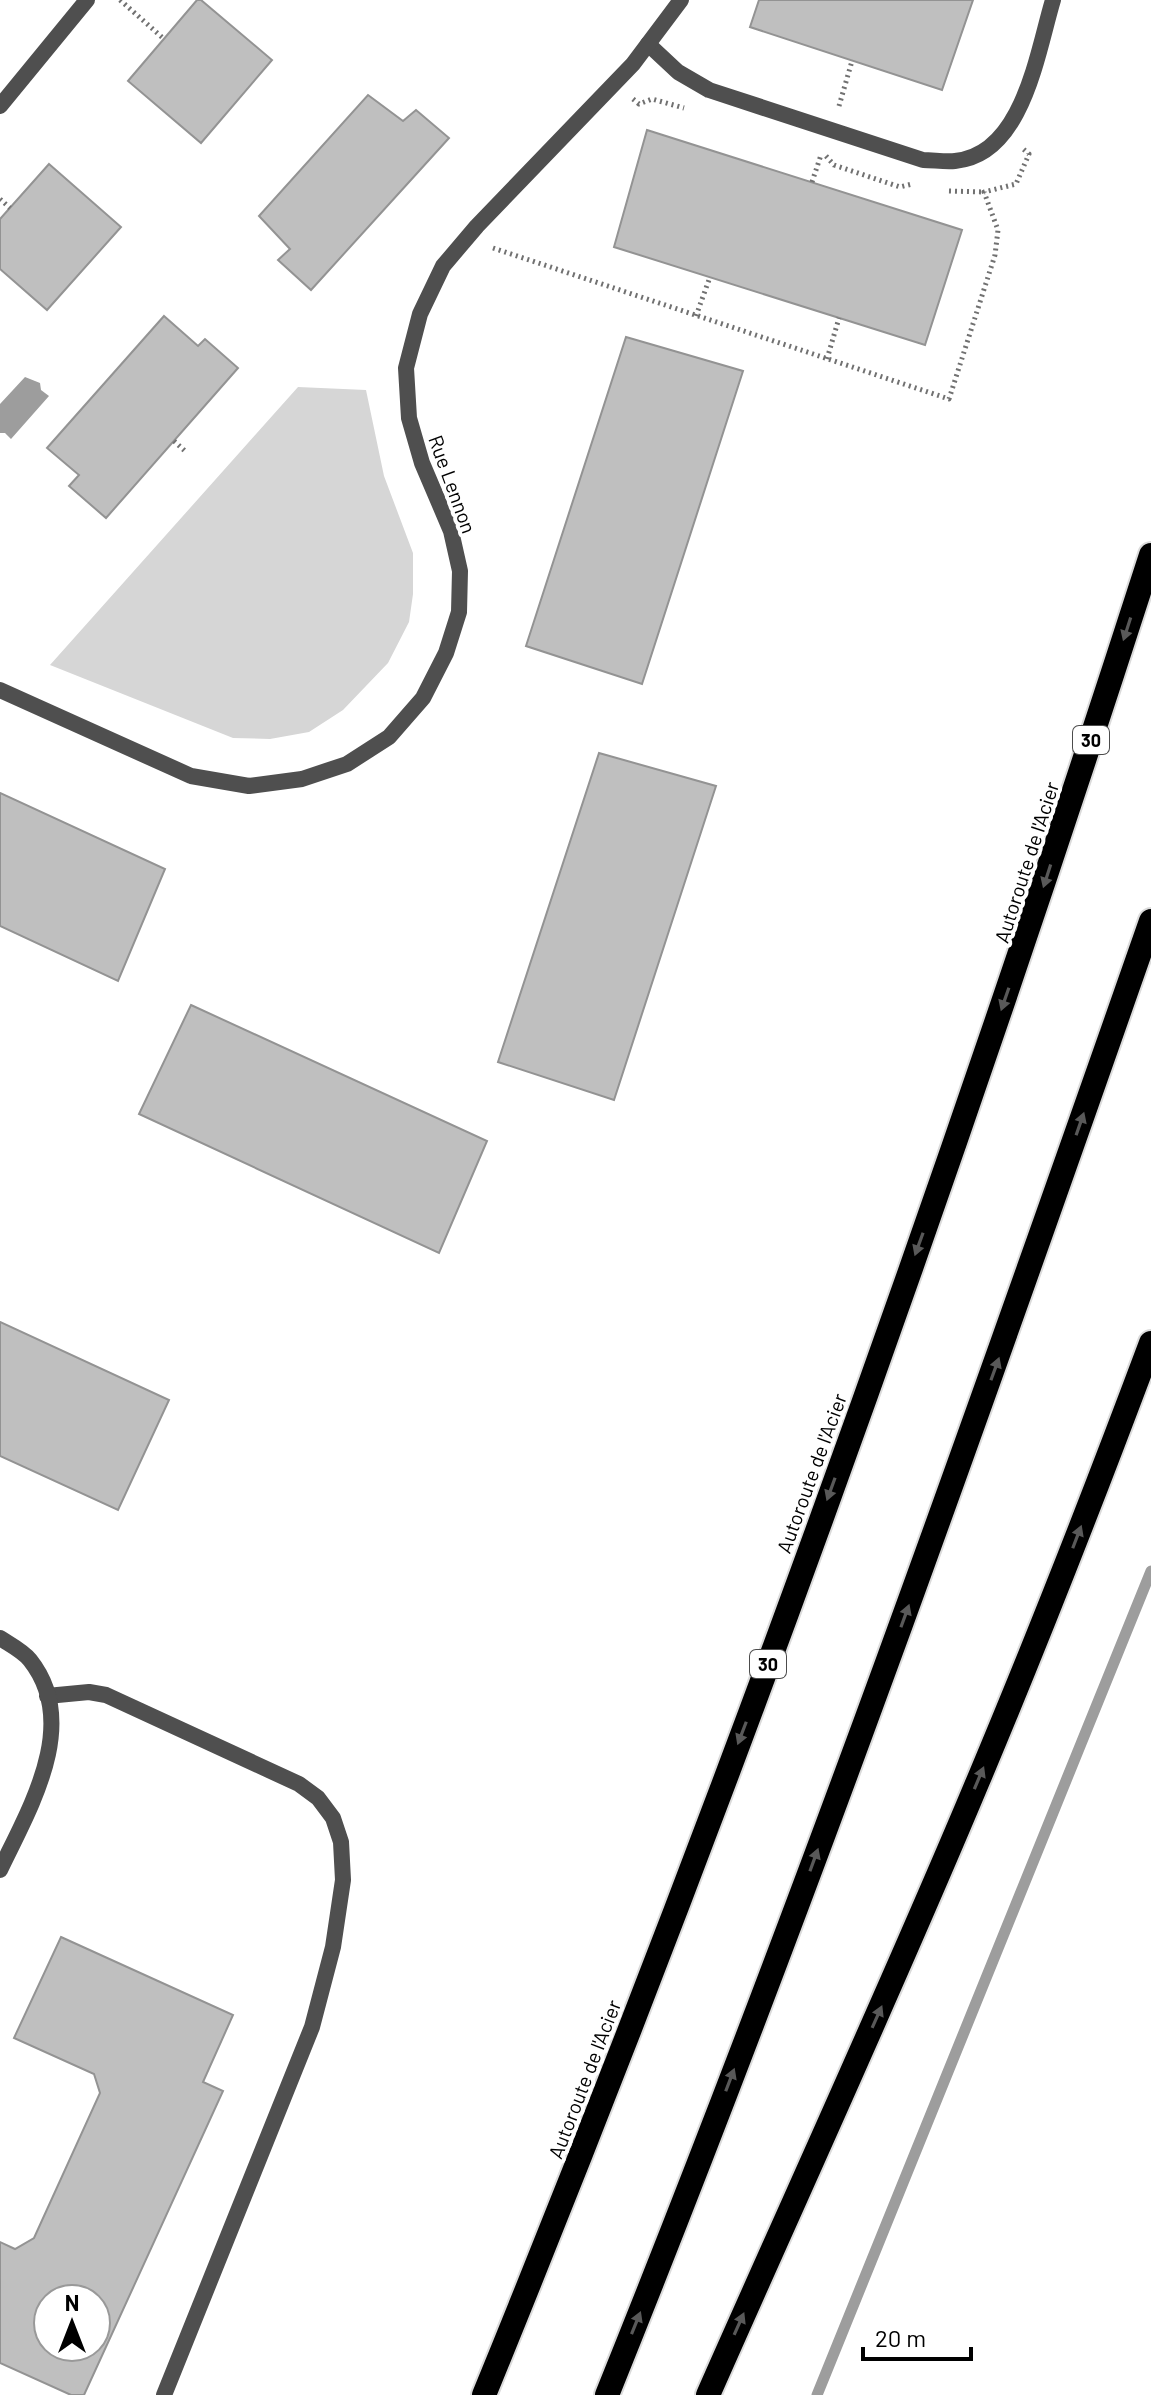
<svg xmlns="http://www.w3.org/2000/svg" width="1151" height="2395" font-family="Barlow,sans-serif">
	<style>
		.green { fill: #d6d6d6 }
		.water { fill: #9d9d9d }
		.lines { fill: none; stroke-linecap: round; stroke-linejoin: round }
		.stream { stroke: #9d9d9d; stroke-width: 11 }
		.building { fill: #bfbfbf; stroke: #939393; stroke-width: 2; fill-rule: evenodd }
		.highway-casing { stroke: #dbdbdb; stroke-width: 28 }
		.path { stroke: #717171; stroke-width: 5; stroke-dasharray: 2 4; stroke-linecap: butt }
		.lane { stroke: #4f4f4f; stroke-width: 16 }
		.street { stroke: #4f4f4f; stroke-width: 16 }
		.highway { stroke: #000; stroke-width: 24 }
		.oneway { fill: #595959 }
		.labels { text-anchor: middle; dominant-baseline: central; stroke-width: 8; stroke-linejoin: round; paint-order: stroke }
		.shield { fill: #fff; stroke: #4c4c4c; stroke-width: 2 }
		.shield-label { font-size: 18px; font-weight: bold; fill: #000 }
		.street-label { font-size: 20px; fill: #000; stroke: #fff }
	</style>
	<rect width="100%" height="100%" fill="#fff"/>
	<polygon class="green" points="298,387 366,390 384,476 413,553 413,594 409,622 388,663 343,710 309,732 270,739 233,738 50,665"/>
	<polygon class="water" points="25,377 40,383 41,390 49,396 11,439 5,433 0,433 0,404"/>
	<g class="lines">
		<polyline class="stream" points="817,2395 1151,1571"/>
	</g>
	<g class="building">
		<polygon points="197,0 201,0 272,60 201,143 128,81"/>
		<polygon points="759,0 973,0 942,90 750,27"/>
		<polygon points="368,95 403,121 416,110 449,138 311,290 278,260 290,249 259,216"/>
		<polygon points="647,130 962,230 925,345 614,247"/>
		<polygon points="49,164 121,227 47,310 0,269 0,219"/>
		<polygon points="164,316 198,346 205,339 238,368 106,518 69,486 79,475 47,448"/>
		<polygon points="626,337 743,371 642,684 526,646"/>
		<polygon points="599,753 716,786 614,1100 498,1062"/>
		<polygon points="0,793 165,869 118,981 0,926"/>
		<polygon points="191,1005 487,1141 439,1253 139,1114"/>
		<polygon points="0,1322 169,1400 118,1510 0,1456"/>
		<path d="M61 1937 233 2015 203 2082 223 2091 84 2395H71L0 2363V2242L15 2249 34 2238 100 2093 94 2074 14 2038ZM48 2299H96V2347H48Z"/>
	</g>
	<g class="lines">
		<g class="highway-casing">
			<g id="highway">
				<path d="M484 2395C731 1791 951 1176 1151 555"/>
				<path d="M607 2395C803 1909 978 1415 1151 921"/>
				<path d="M708 2395C798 2191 892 1987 978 1781 1039 1636 1096 1490 1151 1343"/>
			</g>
		</g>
		<g class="path">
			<polyline points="120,0 164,39"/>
			<polyline points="633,99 639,104 652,99 684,108"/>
			<polyline points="839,106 852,61"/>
			<polyline points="826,156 834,165 900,187 912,184"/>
			<polyline points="812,182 821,155"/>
			<polyline points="949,191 984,192"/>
			<polyline points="0,199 10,208"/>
			<polyline points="493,248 949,399 995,255 998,230 984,192 1016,184 1029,154 1021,147"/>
			<polyline points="696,316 710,277"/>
			<polyline points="827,359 839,318"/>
			<polyline points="174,441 186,452"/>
		</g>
		<polyline class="lane" points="47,1696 89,1692 106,1695 299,1784 318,1798 333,1818 341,1842 343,1880 333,1947 312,2027 164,2395"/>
		<g class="street">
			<path d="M648 44 678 72 709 90 923 160C933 160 945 162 955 161 1023 155 1037 53 1053 0"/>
			<polyline points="0,106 87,0"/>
			<polyline points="0,690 191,776 249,786 302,779 347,764 389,737 423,698 446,653 459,612 460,571 451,531 422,463 409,418 406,368 420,314 443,266 477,226 633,64 681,0"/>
			<path d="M0 1638C9 1644 23 1651 30 1660 81 1724 29 1809 0 1870"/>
		</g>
		<use href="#highway" class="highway"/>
	</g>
	<defs><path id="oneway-solid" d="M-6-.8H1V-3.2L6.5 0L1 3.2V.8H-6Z" transform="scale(2)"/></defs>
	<g class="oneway">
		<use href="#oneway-solid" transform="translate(1127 629) rotate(108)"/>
		<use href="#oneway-solid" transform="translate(1047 876) rotate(108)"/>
		<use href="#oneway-solid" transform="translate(1005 999) rotate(109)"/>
		<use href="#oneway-solid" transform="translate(1080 1124) rotate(-71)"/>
		<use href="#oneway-solid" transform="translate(919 1244) rotate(110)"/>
		<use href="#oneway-solid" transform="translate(995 1369) rotate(-70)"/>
		<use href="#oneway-solid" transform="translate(831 1489) rotate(110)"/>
		<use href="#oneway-solid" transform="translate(1077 1537) rotate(-69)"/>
		<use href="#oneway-solid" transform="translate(905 1616) rotate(-70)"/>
		<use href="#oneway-solid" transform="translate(742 1733) rotate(111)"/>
		<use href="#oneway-solid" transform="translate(979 1778) rotate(-67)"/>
		<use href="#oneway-solid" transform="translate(814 1860) rotate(-70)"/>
		<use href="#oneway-solid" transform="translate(877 2017) rotate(-66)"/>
		<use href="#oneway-solid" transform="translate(730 2080) rotate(-69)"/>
		<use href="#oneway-solid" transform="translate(636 2323) rotate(-68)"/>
		<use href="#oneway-solid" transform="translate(739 2324) rotate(-66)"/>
	</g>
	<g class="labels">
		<g class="shield">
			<rect x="1073" y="726" width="36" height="28" rx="6"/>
			<rect x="750" y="1650" width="36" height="28" rx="6"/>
		</g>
		<g class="shield-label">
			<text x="1091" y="740">30</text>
			<text x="768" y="1664">30</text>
		</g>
		<g class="street-label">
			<text transform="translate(453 484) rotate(70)">Rue Lennon</text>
			<text transform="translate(1026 862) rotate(-72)">Autoroute de l'Acier</text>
			<text transform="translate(811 1473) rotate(-70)">Autoroute de l'Acier</text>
			<text transform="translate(584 2079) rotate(-69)">Autoroute de l'Acier</text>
		</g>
	</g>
	<g transform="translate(72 2323)"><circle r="38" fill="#ffffff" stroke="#999999" stroke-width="2"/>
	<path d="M0-6L14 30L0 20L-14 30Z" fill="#000000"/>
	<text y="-12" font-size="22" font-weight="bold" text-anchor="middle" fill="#000000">N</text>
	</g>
	<path d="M863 2347v12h108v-12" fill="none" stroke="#000000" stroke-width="4"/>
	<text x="875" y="2347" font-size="24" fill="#000000" stroke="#ffffff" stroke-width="6" paint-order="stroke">20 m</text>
</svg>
